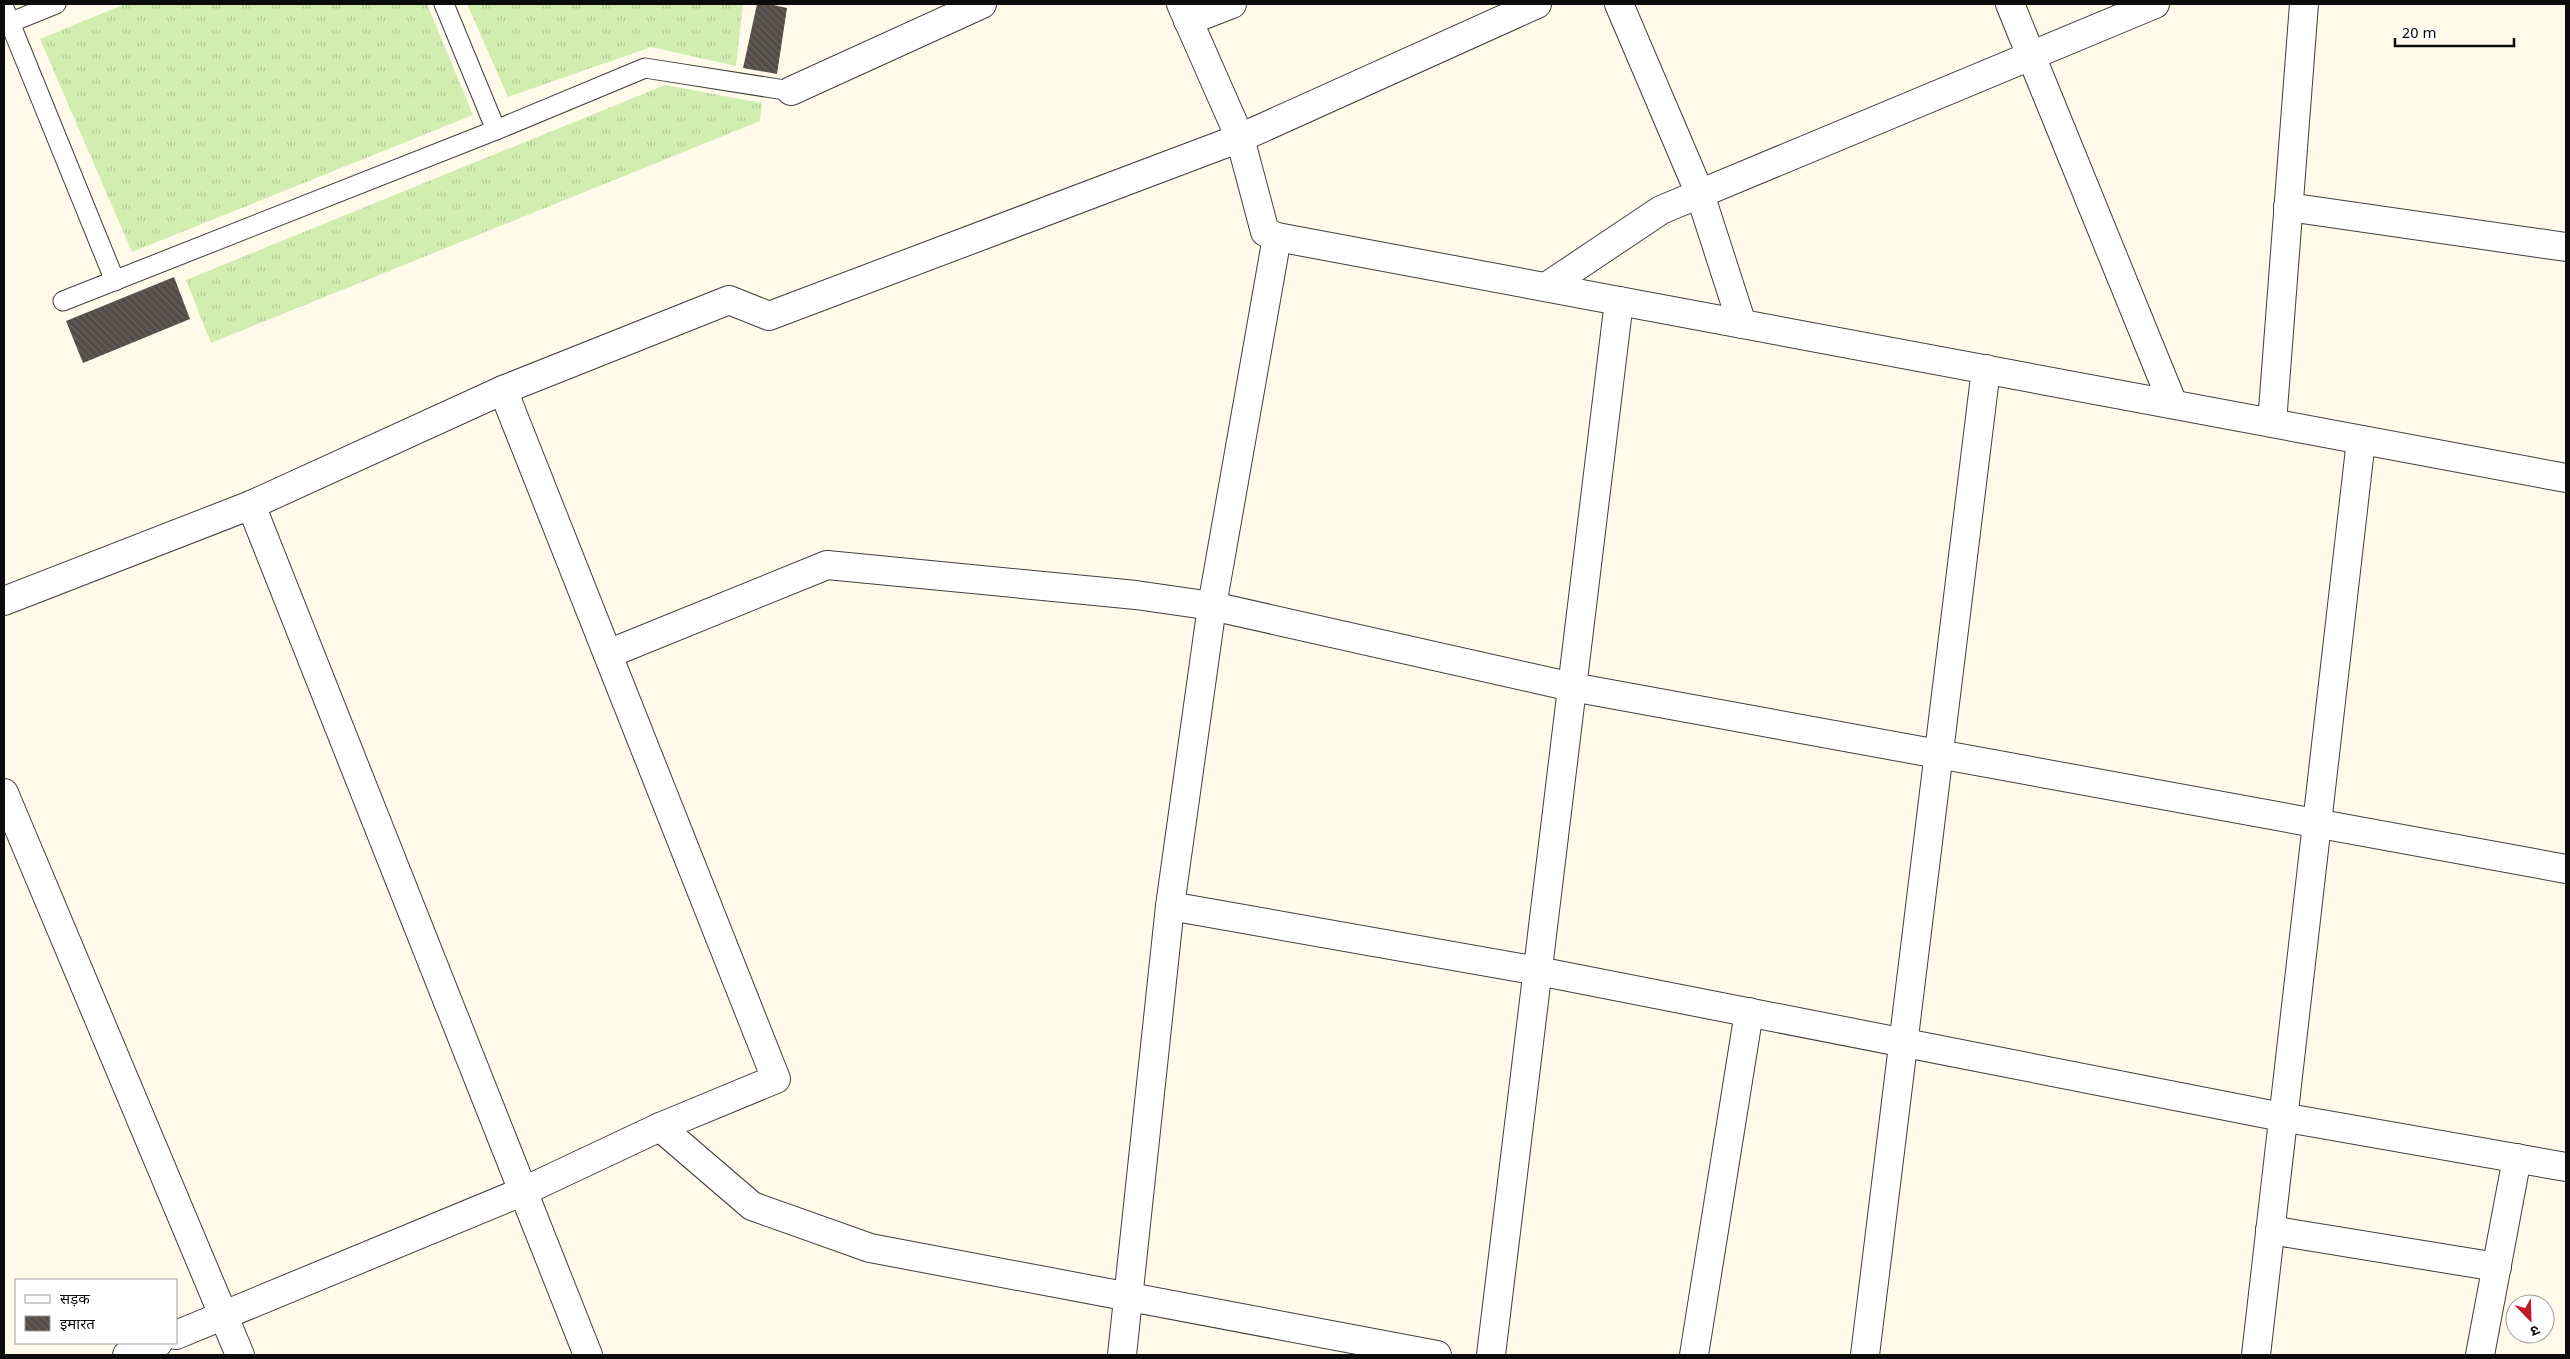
<svg xmlns="http://www.w3.org/2000/svg" width="2570" height="1359" font-family="Georgia,'Noto Sans Devanagari',serif">
	<style>
		.grass { fill: url(#grass-tufts) }
		.building { fill: url(#building-back-hatch) }
		.lines { fill: none; stroke-linecap: round; stroke-linejoin: round }
		.service-casing { stroke: #3f3f3f; stroke-width: 21 }
		.minor-casing { stroke: #3f3f3f; stroke-width: 30 }
		.service { stroke: #fff; stroke-width: 19 }
		.minor { stroke: #fff; stroke-width: 28 }
	</style>
	<defs>
		<pattern id="grass-tufts" width="24" height="20" patternUnits="userSpaceOnUse" patternTransform="scale(1.25)"><rect width="24" height="20" fill="#d2edb0"/><path d="M3 7l-1-3M5 7V3M7 7l1-3M15 17l-1-3M17 17v-4M19 17l1-3" fill="none" stroke="#b3ca96"/></pattern>
		<pattern id="building-back-hatch" width="6" height="6" patternUnits="userSpaceOnUse" patternTransform="scale(1.25)"><rect width="6" height="6" fill="#554c47"/><path d="M-1 5l2 2M0 0l6 6M5-1l2 2" fill="none" stroke="#68615d"/></pattern>
	</defs>
	<rect width="100%" height="100%" fill="#fffaea"/>
	<g class="grass">
		<polygon points="125,4 427,4 473,115 132,252 40,39"/>
		<polygon points="467,4 743,4 736,66 651,47 508,97"/>
		<polygon points="665,85 762,103 760,121 211,343 186,280"/>
	</g>
	<g class="building">
		<polygon points="757,4 769,4 787,8 777,74 743,68"/>
		<polygon points="174,277 190,319 83,363 66,321"/>
	</g>
	<g class="lines">
		<g class="service-casing">
			<g id="service">
				<polyline points="444,4 496,130"/>
				<polyline points="4,8 115,281"/>
				<polyline points="4,25 56,4"/>
				<polyline points="63,301 496,130 645,68 791,91"/>
			</g>
		</g>
		<g class="minor-casing">
			<g id="minor">
				<polyline points="1181,4 1240,138 1265,232 1277,237 2566,478"/>
				<polyline points="1619,4 1700,194 1742,324"/>
				<polyline points="2010,4 2173,404"/>
				<polyline points="1188,21 1232,4"/>
				<polyline points="791,91 982,4"/>
				<polyline points="2288,207 2566,247"/>
				<polyline points="1546,287 1661,210 2155,4"/>
				<polyline points="2272,423 2304,4"/>
				<polyline points="251,505 588,1355"/>
				<polyline points="4,601 251,505 503,390 729,300 769,316 1240,138 1537,4"/>
				<polyline points="608,654 827,565 1136,595 1212,606 1572,687 2566,869"/>
				<polyline points="4,793 240,1355"/>
				<polyline points="1170,906 1538,971 2282,1117 2566,1167"/>
				<polyline points="660,1127 752,1206 870,1248 1437,1355"/>
				<polyline points="2270,1230 2497,1267"/>
				<polyline points="176,1335 524,1191 660,1127 776,1079 503,390"/>
				<polyline points="127,1355 158,1343"/>
				<polyline points="1122,1355 1170,906 1212,606 1277,237"/>
				<polyline points="1491,1355 1619,301"/>
				<polyline points="1694,1355 1749,1012"/>
				<polyline points="1865,1355 1986,369"/>
				<polyline points="2256,1355 2361,440"/>
				<polyline points="2480,1355 2517,1158"/>
			</g>
		</g>
		<use href="#service" class="service"/>
		<use href="#minor" class="minor"/>
	</g>
	<rect width="2570" height="1359" fill="none" stroke="#0c0c0c" stroke-width="10"/>
	<rect x="15" y="1279" width="162" height="65" fill="#ffffff" stroke="#9e9e9e"/>
	<rect x="25" y="1295" width="25" height="8" fill="#ffffff" stroke="#9e9e9e"/>
	<text x="60" y="1304" font-size="15" fill="#0c0c0c">सड़क</text>
	<rect x="25" y="1316" width="25" height="15" fill="url(#building-back-hatch)" stroke="#9e9e9e"/>
	<text x="60" y="1329" font-size="15" fill="#0c0c0c">इमारत</text>
	<g transform="translate(2530 1319) rotate(157)"><circle r="24" fill="#ffffff" stroke="#9e9e9e"/>
	<path d="M0-4L9 19L0 12L-9 19Z" fill="#c71826"/>
	<text y="-8" font-size="14" font-weight="bold" text-anchor="middle" fill="#0c0c0c">उ</text>
	</g>
	<path d="M2395 38v8h119v-8" fill="none" stroke="#0c0c0c" stroke-width="2.5"/>
	<text x="2402" y="38" font-size="15" fill="#0c0c0c" stroke="#ffffff" stroke-width="4" paint-order="stroke">20 m</text>
</svg>
